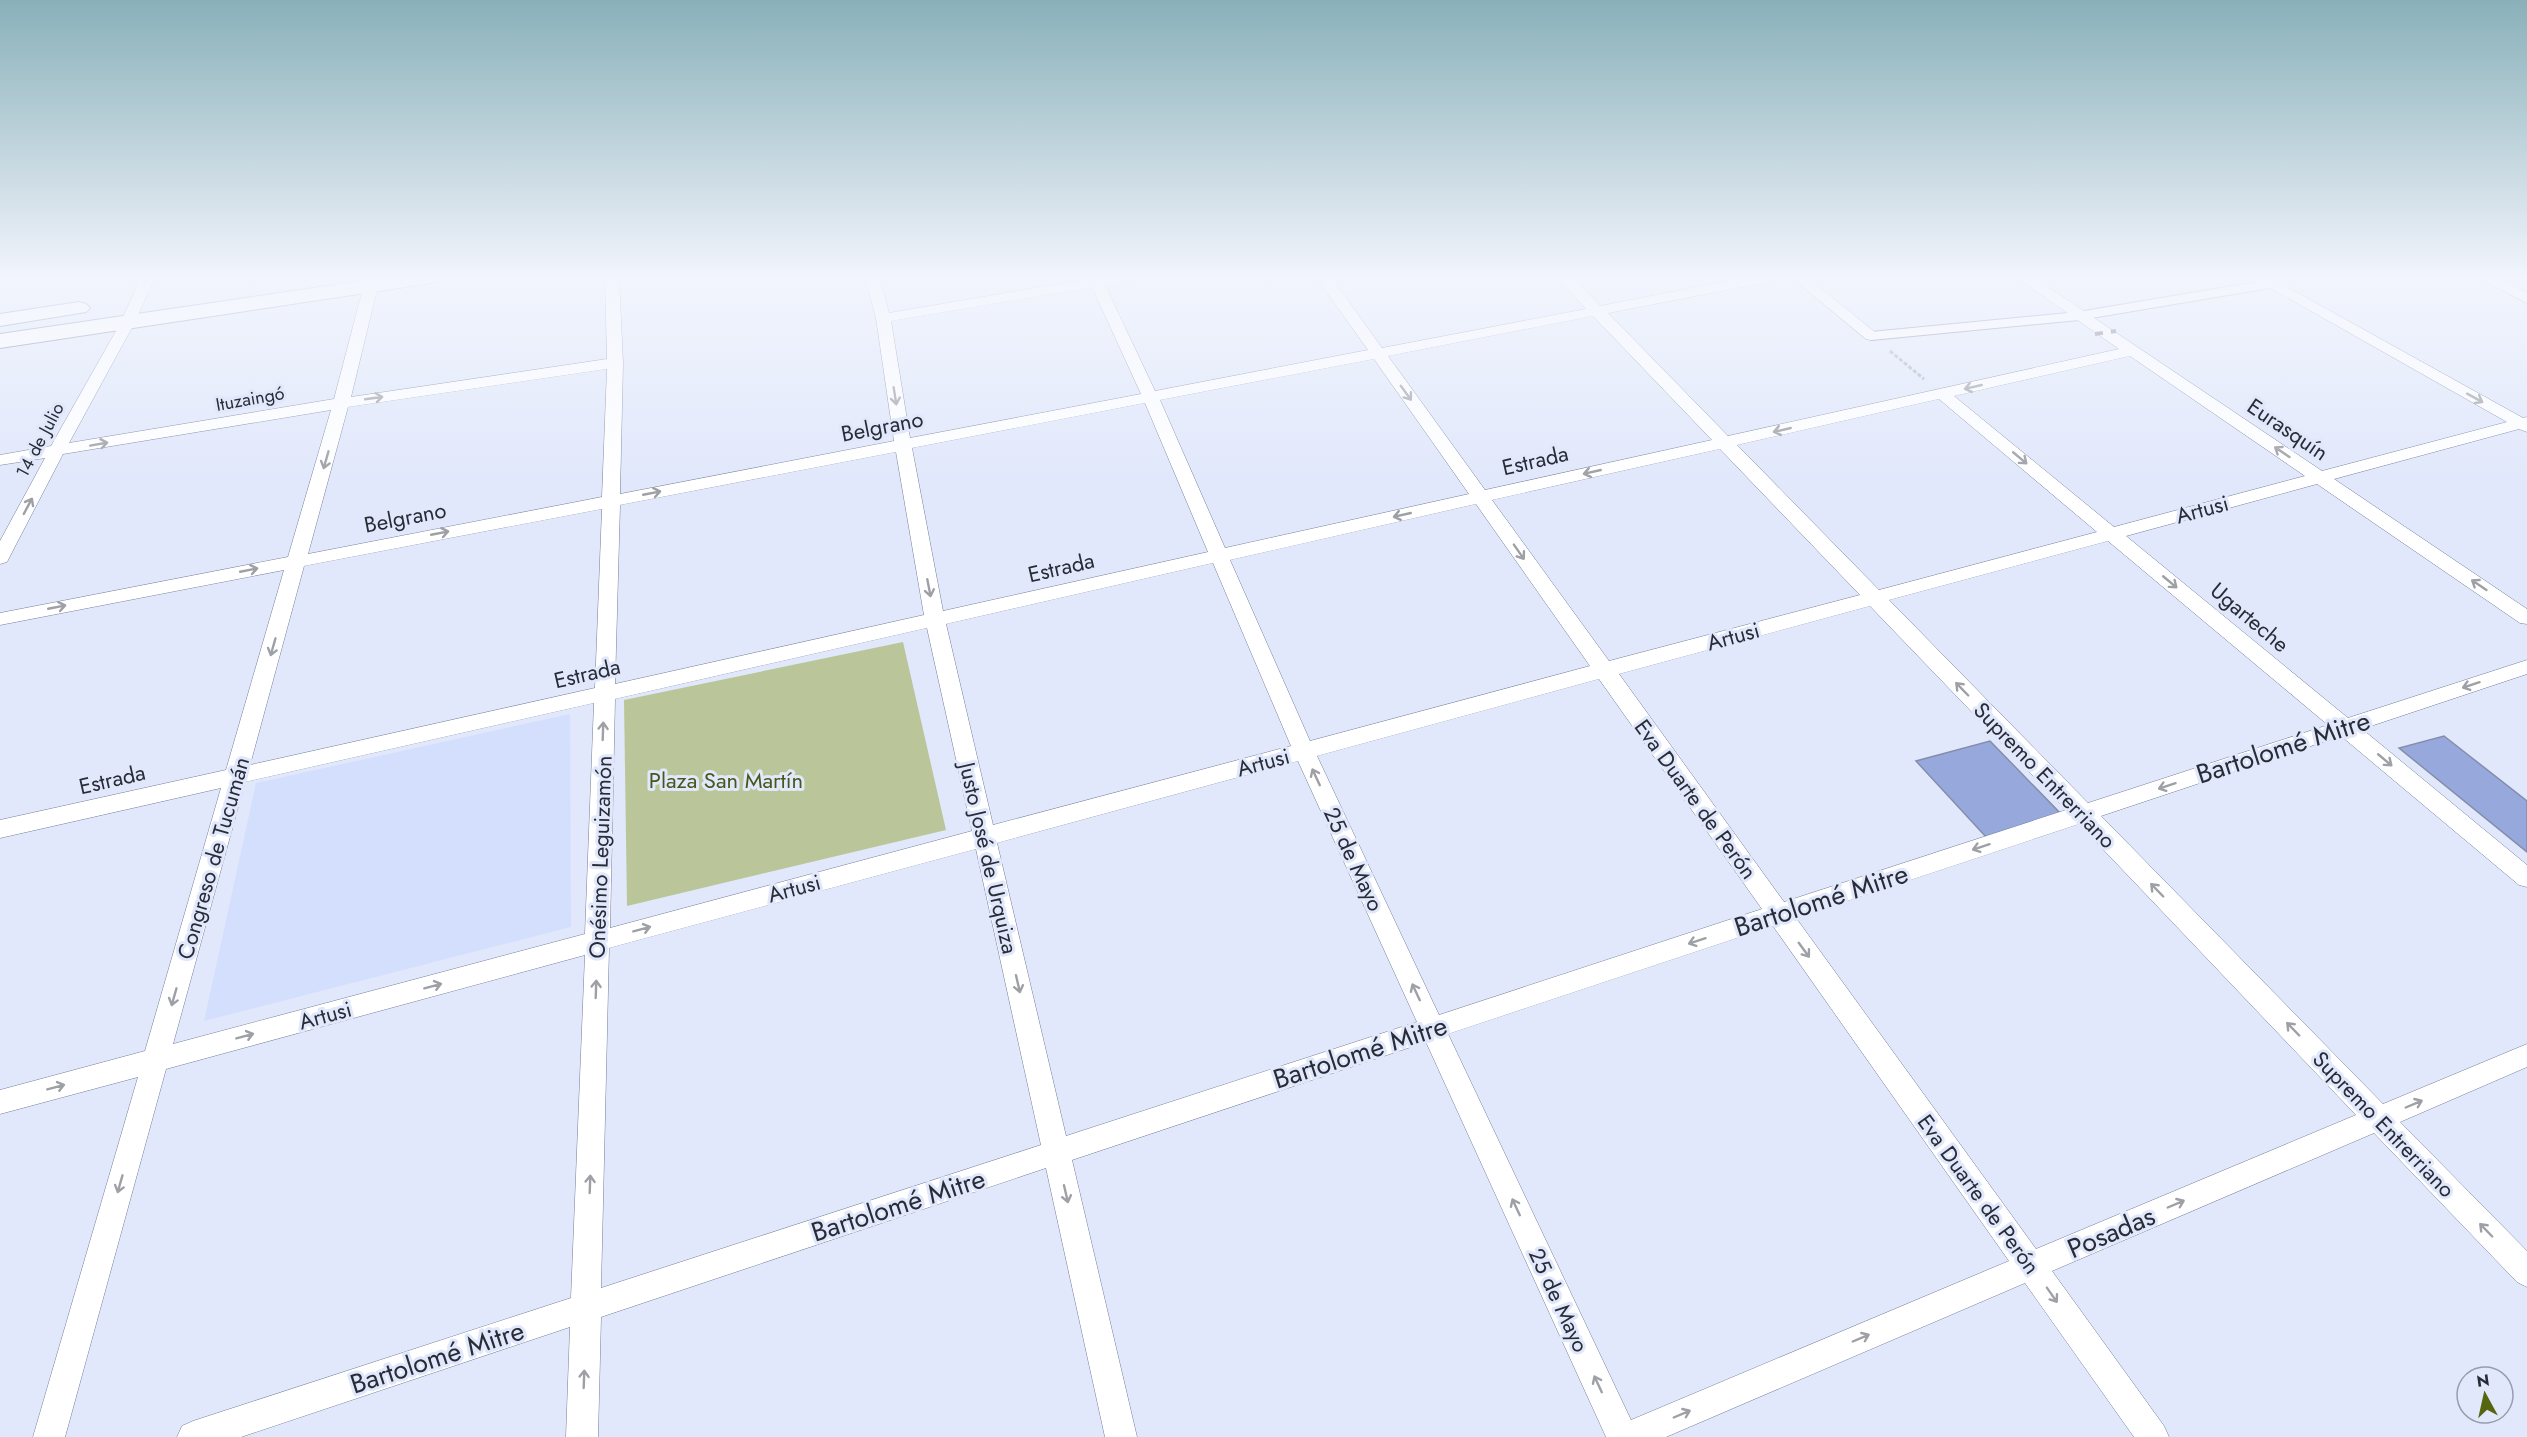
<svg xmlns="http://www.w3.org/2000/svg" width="2527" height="1437" font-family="Jost,sans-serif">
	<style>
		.built { fill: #d4dffd }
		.green { fill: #bac699 }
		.building { fill: #97a8dc; stroke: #848eaa; stroke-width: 1.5 }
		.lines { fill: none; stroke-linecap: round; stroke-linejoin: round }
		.service-casing { stroke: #757e9a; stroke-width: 10 }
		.minor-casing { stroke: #757e9a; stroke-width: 1 }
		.secondary-casing { stroke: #757e9a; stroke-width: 2 }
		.path { stroke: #a8aebf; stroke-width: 3; stroke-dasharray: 4 2; stroke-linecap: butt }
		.service { stroke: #fff; stroke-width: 8 }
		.minor { fill: #fff; fill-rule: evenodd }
		.secondary { fill: #fff; fill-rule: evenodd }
		.rail { stroke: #626674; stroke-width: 4; stroke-dasharray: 8 8; stroke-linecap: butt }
		.oneway { stroke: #9ea0a5 }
		.labels { text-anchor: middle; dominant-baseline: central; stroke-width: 6; stroke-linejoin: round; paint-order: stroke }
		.far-street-label { font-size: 18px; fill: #282c37; stroke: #e1e8fb }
		.street-label { font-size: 22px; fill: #282c37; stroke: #e1e8fb }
		.park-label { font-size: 22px; fill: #495619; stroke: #e1e8fb }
		.near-street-label { font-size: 27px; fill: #282c37; stroke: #e1e8fb }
	</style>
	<rect width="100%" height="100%" fill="#e1e8fb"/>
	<polygon class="built" points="570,714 571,927 204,1021 256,783"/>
	<polygon class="green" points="903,642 946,830 627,906 624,700"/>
	<g class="building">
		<polygon points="2444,736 2527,801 2527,852 2399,748"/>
		<polygon points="1990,741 2062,815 1986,837 1916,761"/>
	</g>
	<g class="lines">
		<g class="service-casing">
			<polyline id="service" points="1871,336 2079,316 2269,284"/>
		</g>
		<g class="minor-casing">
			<g id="minor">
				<path d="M141 277H155L135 322 69 443 334 399 366 277H380L351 397 607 359 605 277H619L623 363 620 494 894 441 876 318 865 277H879L889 313 1088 279 1087 277H1134L1132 280 1105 285 1155 391 1368 350 1316 277H1331L1382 348 1586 309 1557 277H1572L1600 306 1749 277H1780L1773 281 1608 313 1728 436 2119 349 2016 277H2033L2322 471 2507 422 2251 277H2269L2523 418 2527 417V432L2519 429 2334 479 2527 609V624L2520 623 2317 484 2126 536 2348 718 2527 660V674L2362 729 2527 865V887L2519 885 2341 736 2101 816 2383 1104 2527 1044V1067L2400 1122 2527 1251V1287L2517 1282 2374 1133 2052 1271 2164 1426 2169 1437H2134L2025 1283 1666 1437H1606L1426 1042 1072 1160 1137 1437H1105L1046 1168 601 1317 598 1437H566L570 1327 241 1437H177L182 1426 193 1421 571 1298 585 955 166 1069 65 1437H33L138 1077 0 1114V1090L145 1051 221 788 0 838V820L226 770 284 570 0 625V613L288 557 331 410 63 454 9 558 7 562 0 564V541L45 458 0 465V455L51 446 121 322ZM1092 287 1141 394 910 438 891 321ZM1593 316 1712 440 1485 490 1388 356ZM2130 356 2305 476 2114 527 1954 396ZM1374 359 1469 494 1225 548 1160 400ZM607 369 602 497 308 554 348 407ZM1939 399 2097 532 1879 590 1737 445ZM1145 403 1208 552 943 611 912 448ZM1720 449 1860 595 1609 661 1492 500ZM896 452 924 615 615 684 620 505ZM1476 504 1590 666 1310 741 1230 560ZM602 509 595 688 250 765 304 566ZM2108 541 2328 725 2088 803 1889 600ZM1213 563 1291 746 993 825 946 624ZM1870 606 2066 810 1784 902 1619 674ZM927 628 972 831 610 928 615 699ZM1599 679 1762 909 1439 1015 1317 756ZM594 703 585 934 173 1044 245 782ZM1298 761 1417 1022 1066 1136 997 843ZM2079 824 2356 1115 2036 1249 1796 918ZM976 849 1041 1145 601 1288 609 948ZM1773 926 2009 1261 1631 1420 1448 1034Z"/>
				<polygon points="1791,277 1807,277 1876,333 1879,336 1876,339 1866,339"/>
				<polygon points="2477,277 2496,277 2527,293 2527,303"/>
			</g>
		</g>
		<g class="secondary-casing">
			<g id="secondary">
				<polygon points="388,277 442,277 439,281 432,283 0,348 0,334"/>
				<polygon points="79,302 86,304 90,308 86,312 0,326 0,314"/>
			</g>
		</g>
		<polyline class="path" points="1890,351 1924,379"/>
		<use href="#service" class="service"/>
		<use href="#minor" class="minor"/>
		<use href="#secondary" class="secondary"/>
		<polyline class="rail" points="2095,334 2116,331"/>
	</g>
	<defs><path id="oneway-shaft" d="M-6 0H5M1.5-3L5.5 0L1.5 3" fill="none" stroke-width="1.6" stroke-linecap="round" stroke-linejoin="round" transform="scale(1.5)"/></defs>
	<g class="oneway">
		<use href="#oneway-shaft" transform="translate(1973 387) rotate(167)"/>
		<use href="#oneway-shaft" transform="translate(1406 393) rotate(54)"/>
		<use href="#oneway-shaft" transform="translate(895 396) rotate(81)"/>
		<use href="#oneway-shaft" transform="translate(374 398) rotate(-8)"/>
		<use href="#oneway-shaft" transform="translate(2475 398) rotate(29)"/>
		<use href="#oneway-shaft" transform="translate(1782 430) rotate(167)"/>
		<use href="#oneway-shaft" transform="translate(99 444) rotate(-10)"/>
		<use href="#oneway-shaft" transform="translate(2282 452) rotate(-146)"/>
		<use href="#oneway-shaft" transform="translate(2020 458) rotate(40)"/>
		<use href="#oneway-shaft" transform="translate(326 460) rotate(106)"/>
		<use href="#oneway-shaft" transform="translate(1592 472) rotate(167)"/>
		<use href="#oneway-shaft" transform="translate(652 493) rotate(-11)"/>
		<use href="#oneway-shaft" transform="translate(28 506) rotate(-62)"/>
		<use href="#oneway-shaft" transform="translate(1402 515) rotate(167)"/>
		<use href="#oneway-shaft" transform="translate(440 533) rotate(-11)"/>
		<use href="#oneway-shaft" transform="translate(1519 552) rotate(55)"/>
		<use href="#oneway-shaft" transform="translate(249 570) rotate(-11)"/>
		<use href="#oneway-shaft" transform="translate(2170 582) rotate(40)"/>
		<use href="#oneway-shaft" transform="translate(2479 585) rotate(-146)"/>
		<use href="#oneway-shaft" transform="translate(929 588) rotate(79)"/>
		<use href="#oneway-shaft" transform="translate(57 607) rotate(-11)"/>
		<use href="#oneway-shaft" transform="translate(273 647) rotate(106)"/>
		<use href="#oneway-shaft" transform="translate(2471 685) rotate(162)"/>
		<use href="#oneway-shaft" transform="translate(1962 689) rotate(-134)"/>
		<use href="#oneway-shaft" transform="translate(603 731) rotate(-88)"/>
		<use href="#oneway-shaft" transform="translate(2385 760) rotate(40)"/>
		<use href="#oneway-shaft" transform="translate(1316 777) rotate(-115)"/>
		<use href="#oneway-shaft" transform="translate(2167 786) rotate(162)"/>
		<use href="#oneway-shaft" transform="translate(1981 847) rotate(162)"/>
		<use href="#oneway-shaft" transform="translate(2157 890) rotate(-134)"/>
		<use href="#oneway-shaft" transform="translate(642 929) rotate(-15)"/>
		<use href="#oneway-shaft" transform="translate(1697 941) rotate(162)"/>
		<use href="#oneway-shaft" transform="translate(1804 950) rotate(54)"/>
		<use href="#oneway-shaft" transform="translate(1018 984) rotate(77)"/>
		<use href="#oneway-shaft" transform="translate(433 986) rotate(-15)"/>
		<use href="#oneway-shaft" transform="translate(596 989) rotate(-88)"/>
		<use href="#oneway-shaft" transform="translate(1416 992) rotate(-115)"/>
		<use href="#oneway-shaft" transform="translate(174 997) rotate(106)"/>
		<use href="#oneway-shaft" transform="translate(2293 1029) rotate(-134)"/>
		<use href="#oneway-shaft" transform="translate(245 1036) rotate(-15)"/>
		<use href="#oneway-shaft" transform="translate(56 1087) rotate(-15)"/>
		<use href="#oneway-shaft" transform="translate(2414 1104) rotate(-23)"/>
		<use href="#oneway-shaft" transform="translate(120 1184) rotate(106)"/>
		<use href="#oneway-shaft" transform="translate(590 1184) rotate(-88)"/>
		<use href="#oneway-shaft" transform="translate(1066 1194) rotate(77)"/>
		<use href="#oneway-shaft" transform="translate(2176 1204) rotate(-23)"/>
		<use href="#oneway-shaft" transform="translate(1516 1207) rotate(-115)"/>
		<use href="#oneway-shaft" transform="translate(2486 1230) rotate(-134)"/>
		<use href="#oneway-shaft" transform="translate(2052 1295) rotate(55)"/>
		<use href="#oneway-shaft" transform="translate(1861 1338) rotate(-23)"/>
		<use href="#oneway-shaft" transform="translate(584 1379) rotate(-88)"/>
		<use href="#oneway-shaft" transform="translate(1598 1384) rotate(-115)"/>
		<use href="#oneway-shaft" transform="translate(1682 1414) rotate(-23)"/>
	</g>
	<linearGradient id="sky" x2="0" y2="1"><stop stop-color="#89b0b9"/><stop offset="0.58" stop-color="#f2f5fd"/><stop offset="1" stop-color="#f2f5fd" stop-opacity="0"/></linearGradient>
	<rect width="2527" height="479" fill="url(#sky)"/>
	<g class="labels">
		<g class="far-street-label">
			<text transform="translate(250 399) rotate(-10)">Ituzaingó</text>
			<text transform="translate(40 440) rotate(-62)">14 de Julio</text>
		</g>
		<g class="street-label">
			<text transform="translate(882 426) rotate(-11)">Belgrano</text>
			<text transform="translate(2288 429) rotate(34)">Eurasquín</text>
			<text transform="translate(1535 460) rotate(-13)">Estrada</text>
			<text transform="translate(2202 509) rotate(-15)">Artusi</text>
			<text transform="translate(405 517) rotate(-11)">Belgrano</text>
			<text transform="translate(1061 567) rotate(-13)">Estrada</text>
			<text transform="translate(2250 617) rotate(40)">Ugarteche</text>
			<text transform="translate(1733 636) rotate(-15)">Artusi</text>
			<text transform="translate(587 673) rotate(-13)">Estrada</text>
			<text transform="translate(1263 762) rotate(-15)">Artusi</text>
			<text transform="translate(2045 775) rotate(46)">Supremo Entrerriano</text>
			<text transform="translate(112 779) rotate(-13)">Estrada</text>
			<text transform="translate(1696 799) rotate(54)">Eva Duarte de Perón</text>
			<text transform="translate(600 857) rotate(-88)">Onésimo Leguizamón</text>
			<text transform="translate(213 858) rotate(-74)">Congreso de Tucumán</text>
			<text transform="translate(989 858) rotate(77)">Justo José de Urquiza</text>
			<text transform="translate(1354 859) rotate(65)">25 de Mayo</text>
			<text transform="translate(794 888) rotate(-15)">Artusi</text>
			<text transform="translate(325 1015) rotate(-15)">Artusi</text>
			<text transform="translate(2384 1124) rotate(46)">Supremo Entrerriano</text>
			<text transform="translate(1979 1194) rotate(54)">Eva Duarte de Perón</text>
			<text transform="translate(1559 1300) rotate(65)">25 de Mayo</text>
		</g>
		<g class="park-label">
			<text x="726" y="780">Plaza San Martín</text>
		</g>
		<g class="near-street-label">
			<text transform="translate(2283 747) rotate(-18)">Bartolomé Mitre</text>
			<text transform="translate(1821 900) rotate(-18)">Bartolomé Mitre</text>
			<text transform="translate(1360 1052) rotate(-18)">Bartolomé Mitre</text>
			<text transform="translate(898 1205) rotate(-18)">Bartolomé Mitre</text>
			<text transform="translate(2111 1232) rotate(-23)">Posadas</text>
			<text transform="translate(437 1357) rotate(-18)">Bartolomé Mitre</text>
		</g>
	</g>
	<g transform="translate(2485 1395) rotate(352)"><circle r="28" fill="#e1e8fb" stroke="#979dad" stroke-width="1.5"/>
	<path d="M0-4.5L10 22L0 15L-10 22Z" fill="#55660e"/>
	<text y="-9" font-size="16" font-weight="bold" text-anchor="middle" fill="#282c37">N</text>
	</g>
</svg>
